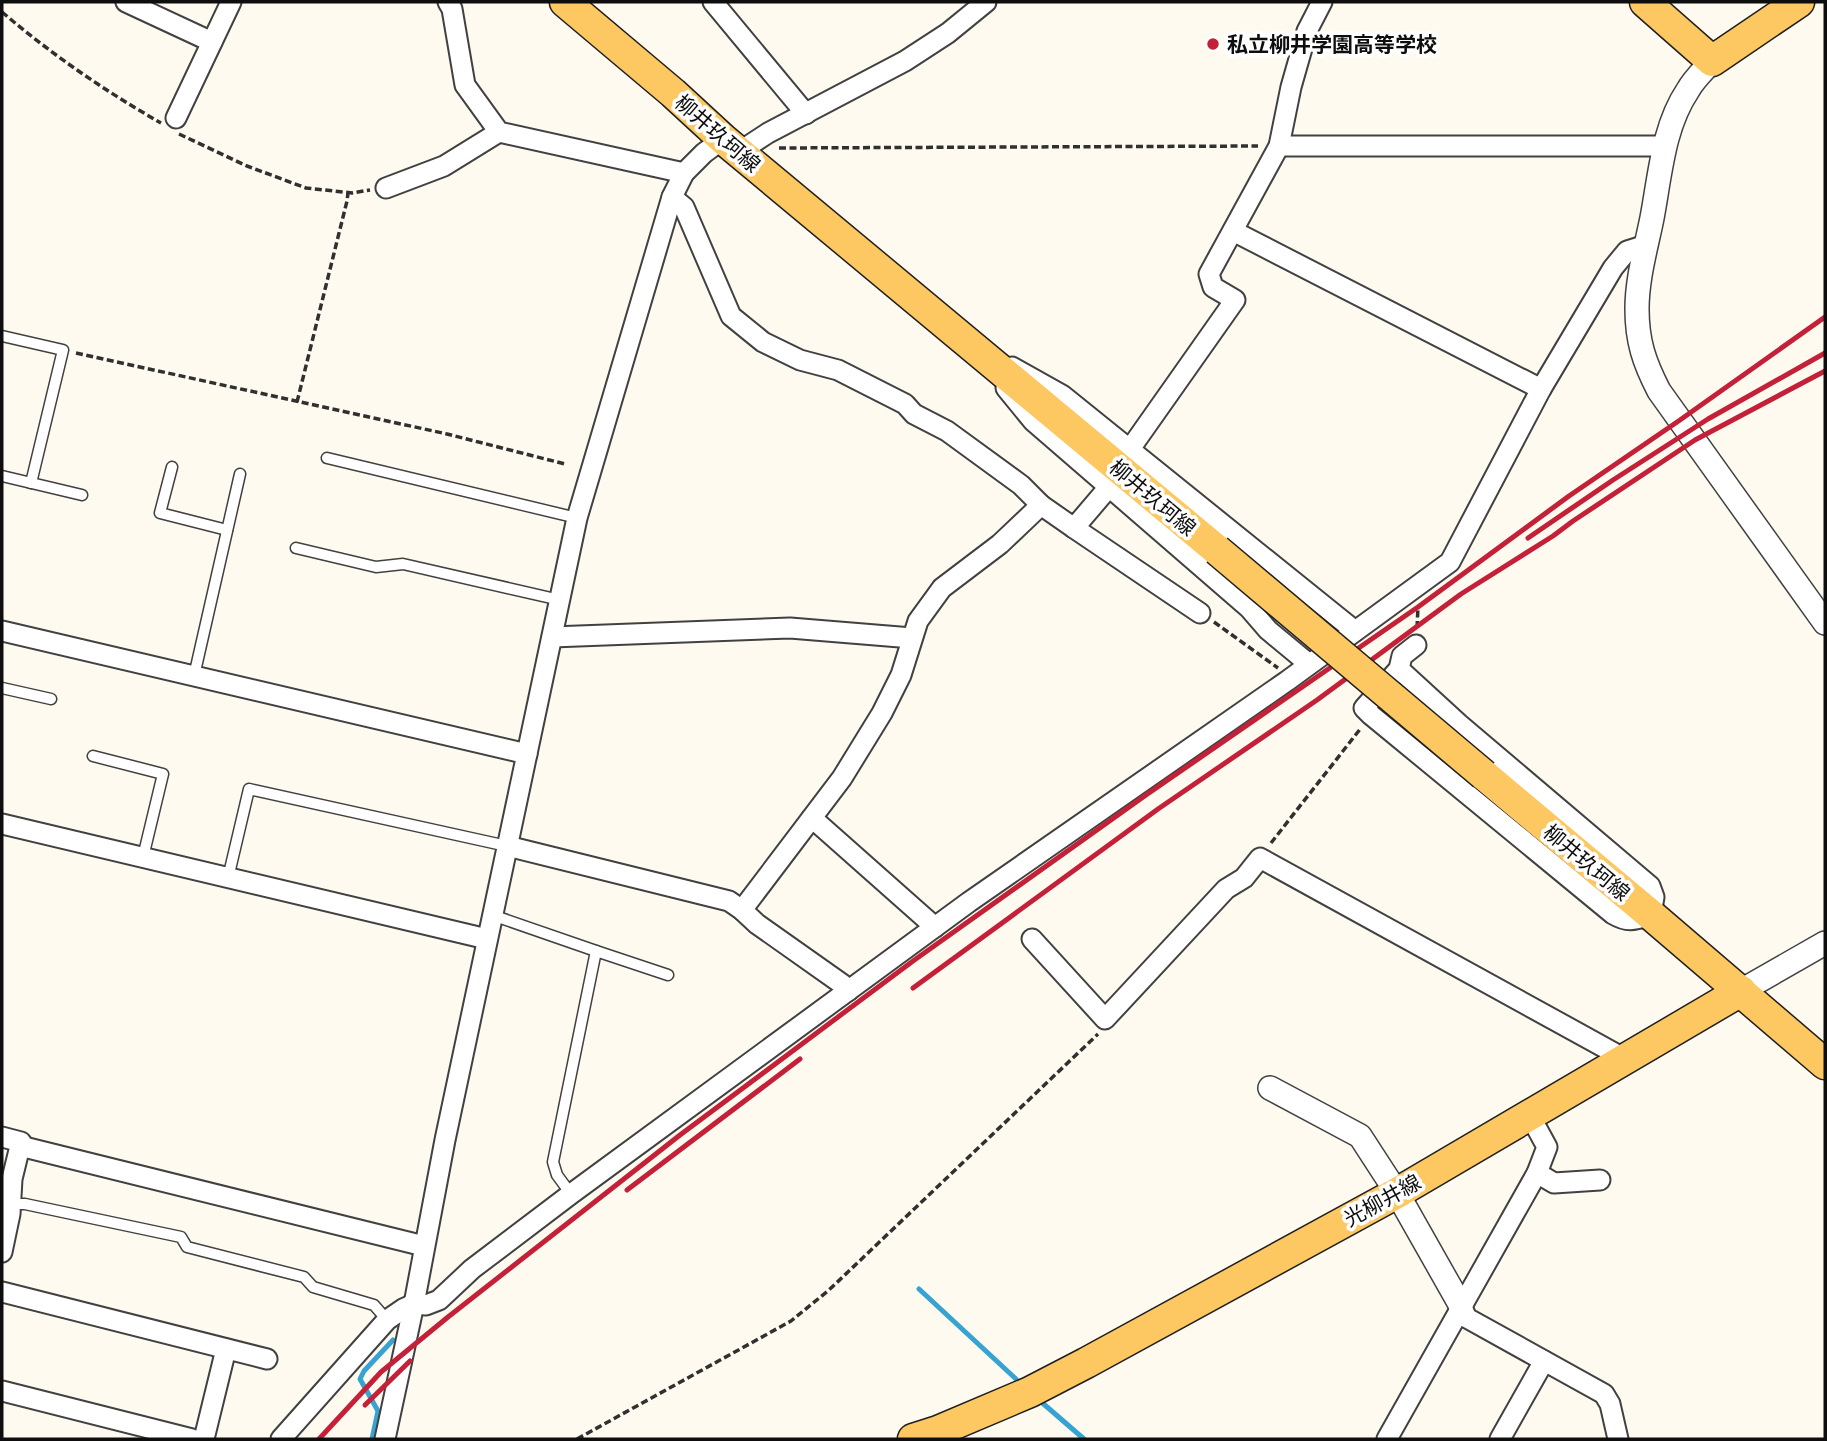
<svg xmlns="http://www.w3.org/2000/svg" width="1827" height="1441" font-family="'Noto Serif','Noto Sans JP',serif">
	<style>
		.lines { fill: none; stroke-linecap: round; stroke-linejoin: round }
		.stream { stroke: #36a3d2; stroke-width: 5 }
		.service-casing { stroke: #414141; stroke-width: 13 }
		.minor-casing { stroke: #414141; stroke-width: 23 }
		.tertiary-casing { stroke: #414141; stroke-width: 26 }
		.primary-casing { stroke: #1f1f1f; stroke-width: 33 }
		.path { stroke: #303030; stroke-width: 3.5; stroke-dasharray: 7 3.5; stroke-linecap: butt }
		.service { stroke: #fff; stroke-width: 10 }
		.minor { stroke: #fff; stroke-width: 19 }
		.tertiary { stroke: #fff; stroke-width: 23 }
		.primary { stroke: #fdc861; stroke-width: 30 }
		.rail { stroke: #c42038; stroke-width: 5 }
		.primary-bridge-casing { stroke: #1f1f1f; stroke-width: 33; stroke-linecap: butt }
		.primary-bridge { stroke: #fdc861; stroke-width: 30 }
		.poi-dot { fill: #c42038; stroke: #fff; stroke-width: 2.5 }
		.labels { text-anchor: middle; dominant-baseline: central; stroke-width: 7; stroke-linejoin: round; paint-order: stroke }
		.poi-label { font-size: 21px; font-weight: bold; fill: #0e0e0e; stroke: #fff; text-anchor: start }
		.street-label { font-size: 21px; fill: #0e0e0e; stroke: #fff }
	</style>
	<rect width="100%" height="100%" fill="#fffaef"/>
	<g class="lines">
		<g class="stream">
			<polyline points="919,1289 1016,1379"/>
			<polyline points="1039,1400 1084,1439"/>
			<polyline points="372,1439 378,1411 360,1379 364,1371 393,1340"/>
		</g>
		<g class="service-casing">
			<g id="service">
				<polyline points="2,336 63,350 31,483"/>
				<polyline points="327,458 577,518"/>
				<polyline points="172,467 160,513 227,530"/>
				<polyline points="2,476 82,495"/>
				<polyline points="296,548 376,567 403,564 560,600"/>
				<polyline points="194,676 240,474"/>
				<polyline points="2,688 51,699"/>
				<polyline points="93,756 163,774 143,857"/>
				<polyline points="228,878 249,789 507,846"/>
				<polyline points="492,915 596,951"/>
				<polyline points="571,1194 557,1175 553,1162 596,951 668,975"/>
				<polyline points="11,1204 25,1204 181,1237 187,1247 304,1277 313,1287 374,1305 387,1320"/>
			</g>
		</g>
		<g class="minor-casing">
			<g id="minor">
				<polyline points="126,2 212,42"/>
				<polyline points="448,2 452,9 465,85 499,132 684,173"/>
				<polyline points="713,2 806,114"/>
				<polyline points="176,118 231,2"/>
				<polyline points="1279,146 1665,146"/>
				<polyline points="739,152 768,133 905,61 948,33 986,2"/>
				<polyline points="386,188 444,166 499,132"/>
				<polyline points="672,197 684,207 731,316 763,342 800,360 838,370 905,404 914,414 947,431 1021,485 1041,505 1074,528 1109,487"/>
				<polyline points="1233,231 1541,389"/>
				<polyline points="1012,367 1062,395 1355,631"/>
				<polyline points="1006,388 1033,421 1249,608 1268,630 1309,664"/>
				<polyline points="1130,449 1235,300 1213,287 1209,274 1279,146 1291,87 1307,31 1322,2"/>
				<polyline points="1074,528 1200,613"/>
				<polyline points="2,631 527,754"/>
				<polyline points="552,637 790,628 912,638"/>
				<path d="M1399 669 1364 708 1371 715 1613 914C1628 923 1635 920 1651 915L1654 897 1650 886 1459 724 1399 669 1402 656 1416 645"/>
				<polyline points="812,818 935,927"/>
				<polyline points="2,824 487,939"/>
				<polyline points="507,846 729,901 742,910 757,924 842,984 848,991"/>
				<polyline points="742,910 842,778 882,713 901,675 918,621 942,588 1000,544 1041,505"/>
				<polyline points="1032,939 1105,1019 1226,889 1244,878 1260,858 1627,1060"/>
				<polyline points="2,1137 21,1142 12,1179 10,1214 2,1252"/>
				<polyline points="20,1146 424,1246"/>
				<polyline points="1537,1173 1554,1183 1600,1180"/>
				<polyline points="2,1292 267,1359"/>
				<polyline points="1461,1306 1467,1318 1604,1394 1610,1404 1618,1439"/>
				<polyline points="2,1391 192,1439"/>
				<polyline points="204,1439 226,1349"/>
				<polyline points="281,1439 387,1320 403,1309 414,1304 426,1305 439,1300 472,1269 571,1194 969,902 1287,681 1450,562 1541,389 1613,268 1627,251 1646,245"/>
				<polyline points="385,1439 414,1304 445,1140 577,518 672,197 684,173 704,153 723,139"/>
				<polyline points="1387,1439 1537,1173 1547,1147 1529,1114"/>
				<polyline points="1500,1439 1544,1361"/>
			</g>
		</g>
		<g class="tertiary-casing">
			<g id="tertiary">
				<path d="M1712 61C1704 70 1694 79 1688 90 1663 127 1660 176 1652 218 1646 248 1637 278 1637 309 1637 341 1644 362 1659 391L1825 623"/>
				<polyline points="1741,991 1825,943"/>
				<polyline points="1270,1088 1360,1136 1397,1193 1461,1306"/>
			</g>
		</g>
		<g class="primary-casing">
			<g id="primary">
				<polyline points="565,2 673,93 723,139 1217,550"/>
				<polyline points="1645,2 1712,61 1799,2"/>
				<polyline points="1484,775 1651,915 1825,1064"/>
				<polyline points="913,1439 938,1431 1030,1392 1086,1363 1397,1193 1741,991"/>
			</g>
		</g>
		<g class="path">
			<path d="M2 12C51 54 105 91 161 123"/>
			<polyline points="179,134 247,166 306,188 352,193 370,190"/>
			<polyline points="779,148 1258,146"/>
			<polyline points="76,353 447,434 565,464"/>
			<polyline points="297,402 347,201 348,193"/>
			<polyline points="1214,622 1278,668"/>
			<polyline points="1417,628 1418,607"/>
			<polyline points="1271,843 1361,728"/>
			<polyline points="577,1439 791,1321 829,1290 1098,1034"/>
		</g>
		<use href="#service" class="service"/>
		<use href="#minor" class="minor"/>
		<use href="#tertiary" class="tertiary"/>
		<use href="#primary" class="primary"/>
		<g class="rail">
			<polyline points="1528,538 1613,480 1708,419 1825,353"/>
			<polyline points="913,988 1158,809 1317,700 1461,594 1553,536 1573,521 1695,440 1825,371"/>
			<polyline points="627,1190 800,1059"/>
			<polyline points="365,1405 410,1361"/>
			<polyline points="319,1439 381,1372 448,1317 680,1135 913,961 1146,795 1418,607 1569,496 1680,420 1825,317"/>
		</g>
		<g class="primary-bridge-casing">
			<polyline id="primary-bridge" points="1217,550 1484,775"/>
		</g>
		<use href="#primary-bridge" class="primary-bridge"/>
	</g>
	<circle class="poi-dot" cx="1213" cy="44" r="7"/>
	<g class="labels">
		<g class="poi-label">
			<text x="1227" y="44">私立柳井学園高等学校</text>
		</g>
		<g class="street-label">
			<text transform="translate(718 133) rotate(41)">柳井玖珂線</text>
			<text transform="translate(1153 497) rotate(40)">柳井玖珂線</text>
			<text transform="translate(1587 862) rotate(40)">柳井玖珂線</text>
			<text transform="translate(1382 1200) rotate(-29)">光柳井線</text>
		</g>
	</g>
	<rect width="1827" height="1441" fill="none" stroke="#0e0e0e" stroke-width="7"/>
</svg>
